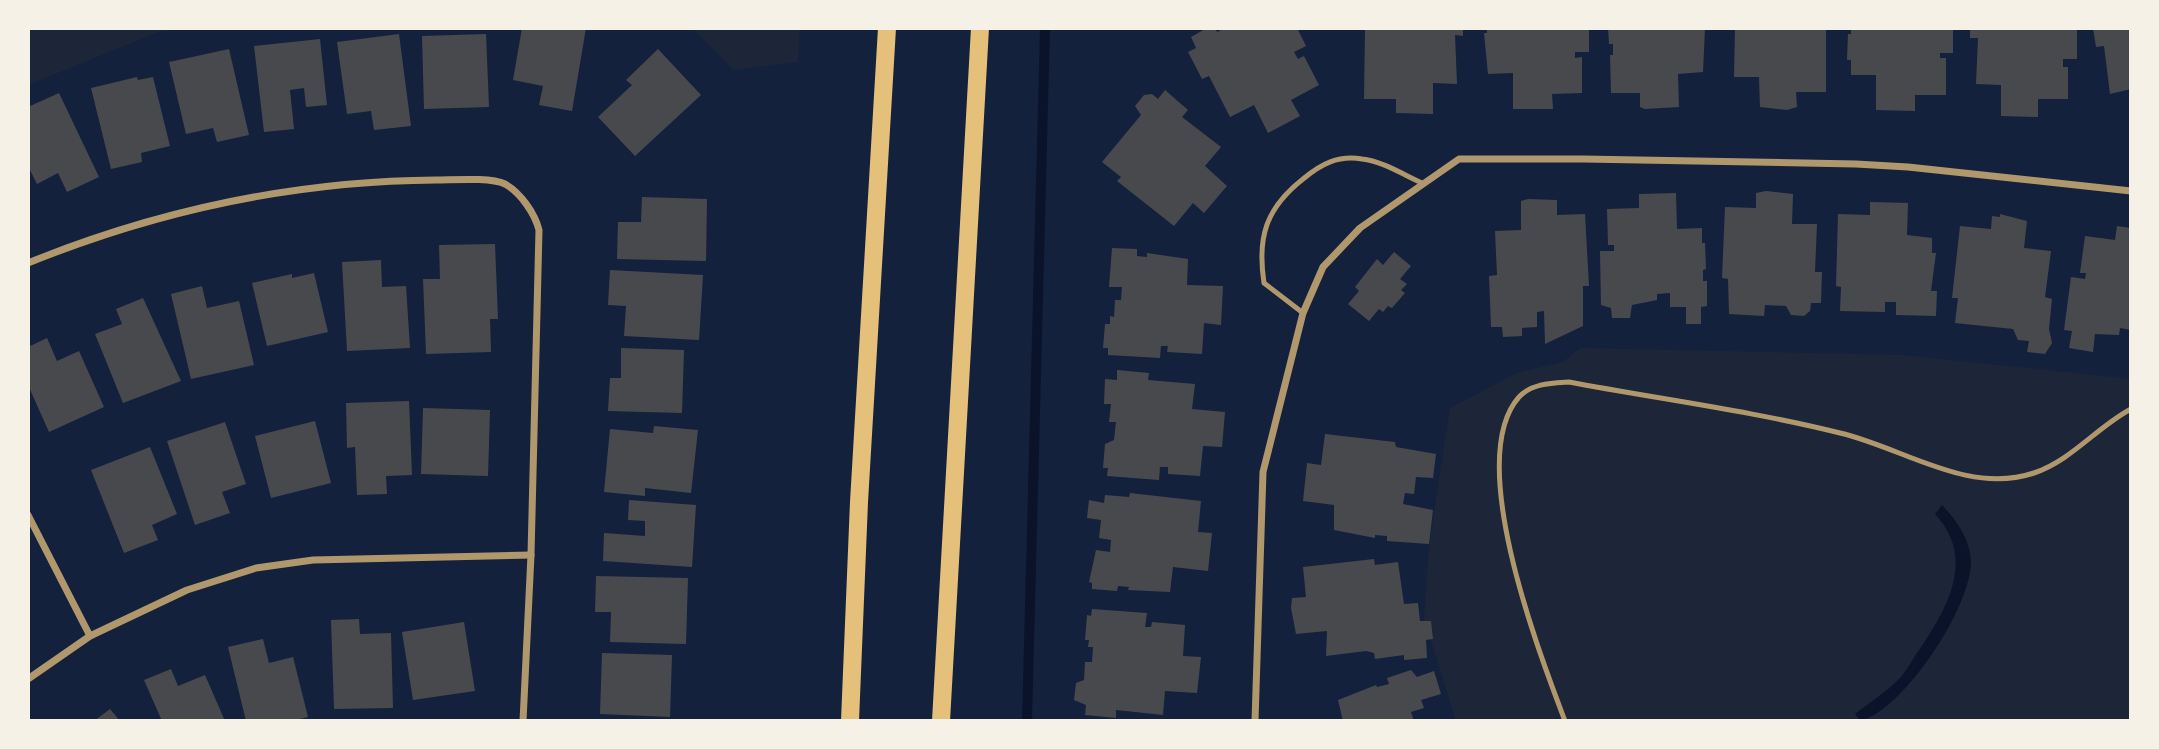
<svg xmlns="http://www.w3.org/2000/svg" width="2159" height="749" font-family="Ubuntu,sans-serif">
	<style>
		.green { fill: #1d2539 }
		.water { fill: #0b132b }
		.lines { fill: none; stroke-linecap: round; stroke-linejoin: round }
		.stream { stroke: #0b132b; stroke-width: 10 }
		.building { fill: #48494c }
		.service { stroke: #b1986c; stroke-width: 5 }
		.minor { stroke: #b1986c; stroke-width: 7 }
		.primary { stroke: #e5c07b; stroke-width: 18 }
	</style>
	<rect width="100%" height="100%" fill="#14213d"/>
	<g class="green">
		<polygon points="28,28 190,28 161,31 28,85"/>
		<polygon points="692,28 800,28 798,62 733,70"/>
		<polygon points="1580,348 1902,355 2131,379 2131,721 1456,721 1424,618 1429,545 1450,408 1517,373 1563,362"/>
	</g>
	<path class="water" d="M1942 505C1957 521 1970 539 1971 562 1971 607 1905 708 1861 721L1855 714C1870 702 1888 691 1901 677 1908 669 1913 658 1919 650 1948 607 1976 558 1935 514Z"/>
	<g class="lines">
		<polyline class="stream" points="1027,721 1045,28"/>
	</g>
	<g class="building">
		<polygon points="522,28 586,28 572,111 539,105 543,86 513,80"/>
		<polygon points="1207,28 1215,28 1217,32 1225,28 1297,28 1306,46 1294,52 1298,59 1304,56 1319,85 1291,100 1300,116 1268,133 1254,105 1230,117 1209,76 1202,79 1188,52 1196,48 1191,37"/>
		<polygon points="1365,28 1463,28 1463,36 1455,35 1457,84 1433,83 1433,114 1396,113 1396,99 1364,99"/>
		<polygon points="1487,28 1589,28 1589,52 1575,52 1575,58 1582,57 1582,93 1552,94 1553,109 1513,109 1513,73 1488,74 1484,33 1487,33"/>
		<polygon points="1608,28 1705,28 1703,72 1678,74 1679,107 1645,109 1640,107 1640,93 1611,93 1610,55 1613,55 1613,44 1609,44"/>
		<polygon points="1735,28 1826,28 1826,92 1796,92 1797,107 1787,110 1760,107 1759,77 1734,77"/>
		<polygon points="1851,28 1953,28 1953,53 1940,53 1940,58 1946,58 1946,95 1915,95 1915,111 1876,110 1876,75 1851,75 1851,60 1847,60 1848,34 1851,34"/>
		<polygon points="1970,28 2077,28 2077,59 2063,59 2063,67 2068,67 2068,99 2038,99 2038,117 2001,116 2001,85 1976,84 1978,38 1970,38"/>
		<polygon points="2093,28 2131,28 2131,89 2110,94 2104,46 2096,47"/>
		<polygon points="399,34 411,126 374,130 371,111 347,114 337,42"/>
		<polygon points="486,34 489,107 424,109 422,36"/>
		<polygon points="320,39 327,105 306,107 304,88 290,90 294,129 264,132 254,46"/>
		<polygon points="229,49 249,135 217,142 213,128 186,134 169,62"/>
		<polygon points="658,49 701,95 635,156 598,117 632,85 626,80"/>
		<polygon points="137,77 138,80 153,77 170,146 141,153 142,162 111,169 91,88"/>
		<polygon points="1165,90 1188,110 1182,117 1221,147 1205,166 1227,186 1204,213 1193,203 1174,226 1117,181 1121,177 1102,162 1141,115 1135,106 1144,95 1152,94 1158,99"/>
		<polygon points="59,93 99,177 67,192 58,173 37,184 28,166 28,107"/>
		<polygon points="1766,191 1793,194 1792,224 1817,224 1815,272 1822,272 1821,303 1811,303 1810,311 1804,316 1791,315 1786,306 1765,305 1764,316 1729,314 1728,279 1722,278 1725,207 1756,208 1756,193"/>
		<polygon points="1676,193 1677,229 1702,228 1702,243 1705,243 1706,269 1703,270 1703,281 1707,281 1707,306 1701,307 1701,324 1686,324 1686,307 1670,307 1670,293 1657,294 1657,300 1632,305 1630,318 1612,318 1611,308 1601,305 1600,251 1614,251 1614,245 1608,245 1607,209 1639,208 1639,194"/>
		<polygon points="642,197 707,199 706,261 617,259 618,222 641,222"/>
		<polygon points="1528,199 1557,200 1557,215 1585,214 1589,286 1583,286 1583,326 1545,344 1544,311 1537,312 1537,327 1522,328 1522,336 1503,337 1502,327 1491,327 1489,276 1497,275 1495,231 1521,230 1521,201"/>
		<polygon points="1870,202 1908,203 1907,235 1932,238 1932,253 1936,253 1931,291 1937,291 1936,316 1896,315 1896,302 1885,302 1885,312 1840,311 1841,287 1836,286 1838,214 1870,215"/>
		<polygon points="2000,214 2027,221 2024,248 2051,251 2045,297 2052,299 2049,329 2052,343 2045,354 2027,352 2029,341 2018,340 2013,329 1955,323 1958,298 1952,298 1960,226 1991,229 1992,216 2000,217"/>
		<polygon points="2117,226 2131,228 2131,330 2120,328 2119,335 2095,334 2093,352 2069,348 2072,331 2064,330 2071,277 2085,279 2086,273 2080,273 2085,236 2115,240"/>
		<polygon points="495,244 498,319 490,319 491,352 426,354 423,279 440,279 439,245"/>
		<polygon points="1112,248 1137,249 1137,256 1147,257 1147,253 1188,259 1187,285 1223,286 1221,325 1204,323 1202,354 1167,352 1168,346 1161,346 1160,358 1108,355 1108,348 1103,348 1105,324 1110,324 1110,316 1114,317 1115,300 1121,300 1122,287 1109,287"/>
		<polygon points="1394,252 1411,266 1400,279 1407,284 1401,290 1405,293 1392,308 1388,306 1383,312 1379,309 1369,321 1348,304 1359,291 1355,287 1377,259 1383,265"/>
		<polygon points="381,260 382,287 406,286 410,348 347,351 342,262"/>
		<polygon points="610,270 703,275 699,340 624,336 626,306 608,305"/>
		<polygon points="314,273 328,332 267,346 252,283 292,274 292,278"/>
		<polygon points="202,286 207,308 239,301 254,365 191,379 171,294"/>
		<polygon points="143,298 181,381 123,403 95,334 122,324 116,309"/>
		<polygon points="47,338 57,361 79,351 104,407 49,432 28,385 28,347"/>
		<polygon points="621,348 684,350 682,413 608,411 610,378 621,378"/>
		<polygon points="1117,370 1149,373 1148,380 1195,384 1192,409 1225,412 1222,447 1203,446 1200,476 1168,474 1168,467 1160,467 1159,480 1107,476 1108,468 1103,468 1105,444 1114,440 1116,422 1109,422 1111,404 1104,404 1105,379 1117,380"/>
		<polygon points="409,401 412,475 386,476 387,494 357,495 355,447 347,448 346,403"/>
		<polygon points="423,408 490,410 488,476 421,474"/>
		<polygon points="315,421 331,483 271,498 255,436"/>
		<polygon points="225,422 246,484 222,492 230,513 195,525 167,441"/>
		<polygon points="654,426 698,430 691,493 645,488 645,496 604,492 610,429 653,433"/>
		<polygon points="1325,434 1395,442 1396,447 1436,454 1433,478 1416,477 1414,494 1405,493 1403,504 1433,510 1429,544 1387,541 1387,536 1375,535 1375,538 1334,530 1334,505 1303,501 1307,463 1321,465"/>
		<polygon points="150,447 177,514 152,525 158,540 124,553 91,470"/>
		<polygon points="1130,493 1201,501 1198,532 1212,533 1208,571 1173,567 1170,592 1128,590 1129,587 1118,586 1117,591 1092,589 1092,583 1089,582 1096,550 1110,552 1111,540 1099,538 1101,520 1087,518 1089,500 1104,503 1105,495 1129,497"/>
		<polygon points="629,500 696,505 692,567 603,561 604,533 645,536 645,521 628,520"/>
		<polygon points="1374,559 1375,565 1398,562 1404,604 1418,603 1420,621 1431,621 1433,639 1426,640 1427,658 1404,660 1404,655 1375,659 1374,653 1366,651 1326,656 1327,631 1296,634 1291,608 1292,598 1306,597 1303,567"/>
		<polygon points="596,576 688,578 686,644 610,642 611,612 595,612"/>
		<polygon points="1092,609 1147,613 1145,627 1151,627 1152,622 1185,625 1183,656 1201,657 1197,693 1165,691 1163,715 1116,710 1116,718 1085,715 1086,705 1074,700 1076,683 1084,680 1085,662 1092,662 1093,647 1088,647 1089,640 1085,640 1087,615 1091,616"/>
		<polygon points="359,619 360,634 391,633 393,708 334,709 331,620"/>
		<polygon points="464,622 475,691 413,700 402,632"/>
		<polygon points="263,639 269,663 293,657 308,717 292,721 246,721 228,647"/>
		<polygon points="602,653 672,655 670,717 600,714"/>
		<polygon points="171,669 178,686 205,675 225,721 162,721 144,680"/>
		<polygon points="1411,670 1417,677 1434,671 1441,694 1421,700 1424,708 1411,712 1414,721 1343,721 1338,700 1376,685 1377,687 1389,684 1387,678"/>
		<polygon points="110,709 120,721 94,721"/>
	</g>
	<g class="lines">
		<g class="service">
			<path d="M1303 313 1264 283C1257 237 1266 208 1303 179 1321 164 1338 155 1362 159 1382 161 1404 175 1422 183"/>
			<path d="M1565 721C1539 652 1464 459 1519 397 1532 383 1552 383 1569 382 1659 399 1752 411 1840 433 1904 448 1967 495 2034 473 2072 460 2097 427 2131 409"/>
		</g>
		<g class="minor">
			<path d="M28 263C159 210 295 181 436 180 453 180 490 177 505 184 521 193 535 214 539 230L531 555 523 721"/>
			<polyline points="28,515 90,636"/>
			<polyline points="28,679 90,636 187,590 256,568 313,560 531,555"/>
			<polyline points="1255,721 1263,472 1303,313 1323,267 1360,228 1459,159 1583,159 1856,164 1908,167 2131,191"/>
		</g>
		<g class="primary">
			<polyline points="850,721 859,502 887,28"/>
			<polyline points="941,721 980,28"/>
		</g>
	</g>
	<rect width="2159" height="749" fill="none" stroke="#f6f1e7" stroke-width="60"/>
</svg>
